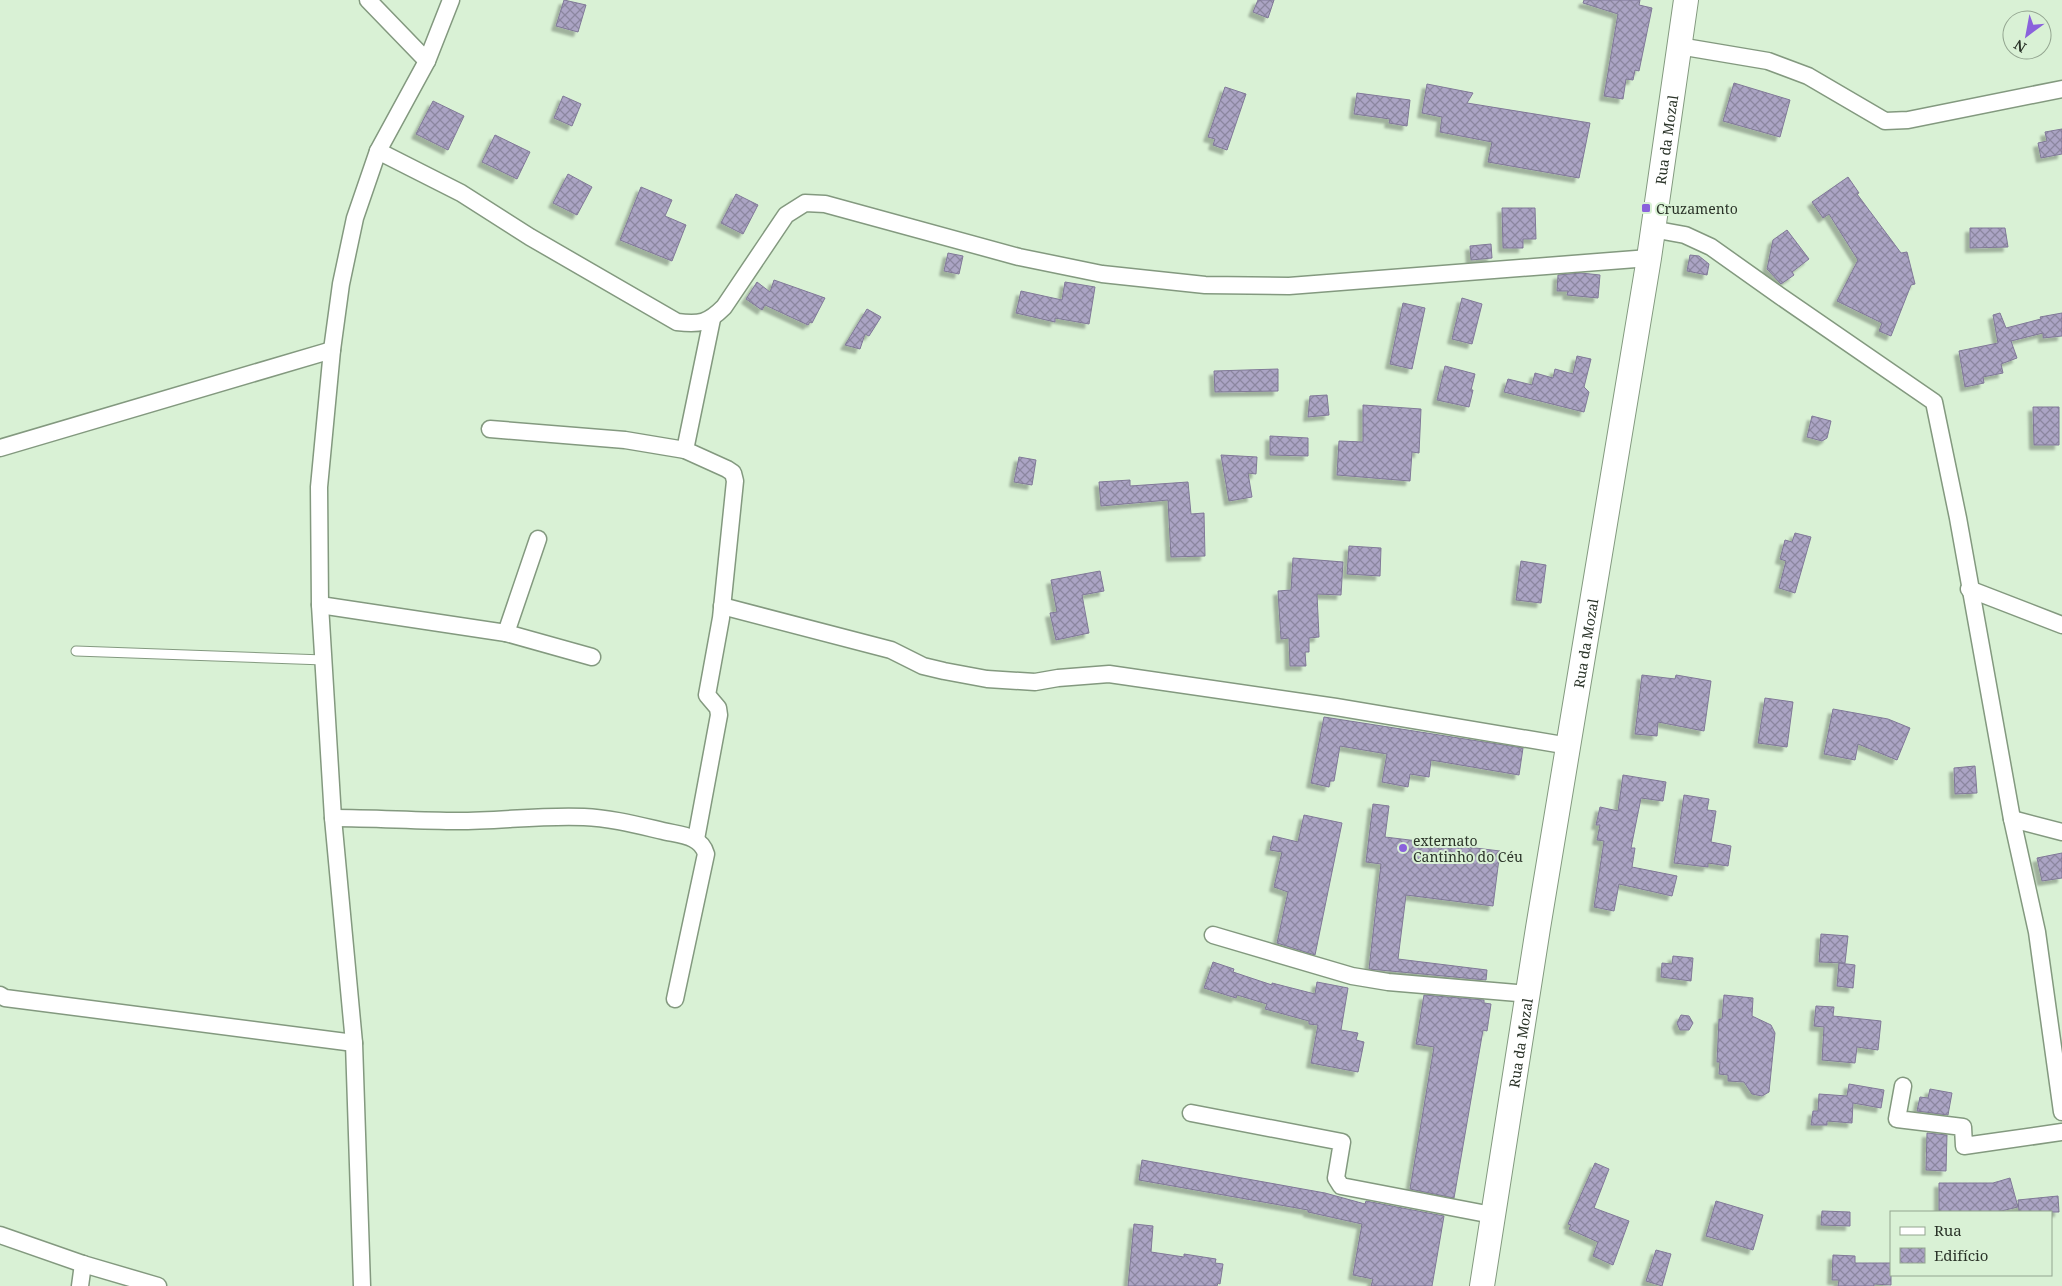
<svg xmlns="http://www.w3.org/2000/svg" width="2062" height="1286" font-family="'Noto Serif',serif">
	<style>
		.building { fill: url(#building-cross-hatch); stroke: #807997; filter: url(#shadow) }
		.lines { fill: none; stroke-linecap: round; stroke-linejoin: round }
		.lane-casing { stroke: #83997f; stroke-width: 11 }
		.street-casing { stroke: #83997f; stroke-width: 19 }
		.secondary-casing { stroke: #83997f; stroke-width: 26 }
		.lane { stroke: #fff; stroke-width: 9 }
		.street { stroke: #fff; stroke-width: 16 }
		.secondary { stroke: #fff; stroke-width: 24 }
		.poi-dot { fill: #8a62dc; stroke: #d9f1d5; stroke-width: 2 }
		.labels { text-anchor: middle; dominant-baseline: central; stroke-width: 4; stroke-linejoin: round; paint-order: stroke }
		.street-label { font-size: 14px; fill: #2b3429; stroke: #d9f1d5 }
		.poi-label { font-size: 14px; fill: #2b3429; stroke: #d9f1d5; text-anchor: start }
	</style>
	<defs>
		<pattern id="building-cross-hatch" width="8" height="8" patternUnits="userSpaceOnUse" patternTransform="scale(1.25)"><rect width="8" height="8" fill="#aba4c4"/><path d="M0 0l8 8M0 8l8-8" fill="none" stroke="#8b869f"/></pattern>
		<filter id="shadow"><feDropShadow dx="-4.5" dy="4.5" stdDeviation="1" flood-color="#0004"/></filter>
	</defs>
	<rect width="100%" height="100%" fill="#d9f1d5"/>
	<g class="building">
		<polygon points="564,0 586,5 578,32 556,26"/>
		<polygon points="1258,0 1274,0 1268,18 1253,12"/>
		<polygon points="1584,0 1640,0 1639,5 1652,8 1639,71 1635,70 1633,80 1626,79 1623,99 1604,96 1618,14 1583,3"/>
		<polygon points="1734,83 1790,100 1780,137 1723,121"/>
		<polygon points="1427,84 1473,93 1467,103 1590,123 1579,178 1488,162 1492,142 1440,132 1442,117 1422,113"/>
		<polygon points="1225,87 1246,94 1227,150 1213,145 1215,139 1208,137"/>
		<polygon points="1357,93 1410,100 1407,126 1389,123 1390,119 1354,114"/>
		<polygon points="563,96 581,104 572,126 554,118"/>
		<polygon points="433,101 464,116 448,150 416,134"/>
		<polygon points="2062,129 2062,154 2041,158 2038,143 2047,141 2045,132"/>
		<polygon points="495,135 530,152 517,179 482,162"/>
		<polygon points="568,174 592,187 577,215 553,203"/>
		<polygon points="1848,177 1859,193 1857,194 1901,253 1907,252 1915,284 1911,285 1891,336 1879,331 1882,323 1837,301 1858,260 1829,214 1823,218 1812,202"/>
		<polygon points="641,187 672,200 665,216 686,225 672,261 620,240"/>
		<polygon points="736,194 758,205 743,234 721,223"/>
		<polygon points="1502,208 1535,208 1536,239 1523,239 1523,248 1503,248"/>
		<polygon points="1970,228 2005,228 2008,247 1970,248"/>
		<polygon points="1787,230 1809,259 1792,272 1794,275 1781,284 1767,269 1773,240"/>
		<polygon points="1491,244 1492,258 1471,260 1470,246"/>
		<polygon points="948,253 963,256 959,274 944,271"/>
		<polygon points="1690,255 1699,256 1709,264 1707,275 1687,271"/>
		<polygon points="1581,273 1600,275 1598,298 1567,295 1568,291 1557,291 1558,275"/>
		<polygon points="774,280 825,298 812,323 810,322 808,325 765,305 762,310 746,299 757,282 770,292"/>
		<polygon points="1065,282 1095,287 1089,324 1055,318 1055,322 1016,313 1021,291 1062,300"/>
		<polygon points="1462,298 1482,304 1472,344 1452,339"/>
		<polygon points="1403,303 1425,308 1412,369 1390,364"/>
		<polygon points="867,309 881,317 869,336 865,334 860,349 845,345"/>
		<polygon points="2000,313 2006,328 2041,319 2040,317 2062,313 2062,336 2043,338 2043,333 2011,341 2017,358 2001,364 2003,373 1983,377 1984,383 1965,387 1959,351 1998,343 1993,315"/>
		<polygon points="1577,356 1591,359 1584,387 1589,392 1584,412 1504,392 1508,379 1532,385 1535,373 1553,378 1555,369 1573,374"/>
		<polygon points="1445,366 1475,374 1471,390 1473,390 1469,407 1437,400"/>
		<polygon points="1278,369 1278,391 1215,392 1214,371"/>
		<polygon points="1327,395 1329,415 1308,417 1310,396"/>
		<polygon points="1363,405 1421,409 1419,453 1412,452 1410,481 1337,475 1339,441 1363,442"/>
		<polygon points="2033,407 2059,407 2059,445 2034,445"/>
		<polygon points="1812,416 1831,421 1827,438 1822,441 1807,437"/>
		<polygon points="1270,436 1308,438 1308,456 1270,455"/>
		<polygon points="1221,455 1257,457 1256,474 1248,473 1252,497 1229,501"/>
		<polygon points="1019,457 1036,460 1032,485 1014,482"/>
		<polygon points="1130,480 1130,486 1188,482 1191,514 1204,513 1205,556 1171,557 1168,500 1101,506 1099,482"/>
		<polygon points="1795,533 1811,537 1795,593 1779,588 1786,561 1780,559 1785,540 1792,542"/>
		<polygon points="1349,546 1381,548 1380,576 1347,574"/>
		<polygon points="1293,558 1343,562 1341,595 1317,594 1319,637 1309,638 1309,652 1305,652 1306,666 1290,666 1289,638 1281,639 1278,591 1291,590"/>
		<polygon points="1521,561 1546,565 1541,603 1516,600"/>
		<polygon points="1100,571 1104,591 1082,595 1089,633 1056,640 1050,613 1057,612 1051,580"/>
		<polygon points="1642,675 1675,679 1676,675 1711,681 1704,731 1658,722 1657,736 1635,734"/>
		<polygon points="1765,698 1793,702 1787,747 1758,743"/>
		<polygon points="1833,709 1888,719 1910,728 1897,760 1858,744 1855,760 1824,754"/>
		<polygon points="1324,717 1523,748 1519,775 1431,760 1429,777 1410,774 1408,787 1382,782 1387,754 1340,746 1334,781 1330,781 1329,787 1311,783"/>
		<polygon points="1975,766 1977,793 1955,794 1954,768"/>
		<polygon points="1623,775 1666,782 1663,801 1641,798 1631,848 1635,848 1632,867 1677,876 1672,896 1619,884 1614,911 1594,907 1604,841 1597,840 1600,825 1596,825 1600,807 1618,811"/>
		<polygon points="1684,795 1709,799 1707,810 1716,811 1711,842 1731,846 1728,866 1708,863 1708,867 1674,863"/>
		<polygon points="1373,804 1389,806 1385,837 1500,851 1493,906 1406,895 1398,959 1487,970 1486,980 1369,969 1381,864 1366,862"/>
		<polygon points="1304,815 1342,823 1315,955 1277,943 1288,892 1274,887 1282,852 1270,850 1273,836 1298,842"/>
		<polygon points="2062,853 2062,878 2042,881 2037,858"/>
		<polygon points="1821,934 1848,936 1845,963 1819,962"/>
		<polygon points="1673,956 1693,958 1691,981 1661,977 1662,963 1672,964"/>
		<polygon points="1213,962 1234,969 1233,972 1272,985 1272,983 1315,994 1317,982 1348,988 1341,1030 1358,1033 1356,1040 1364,1042 1358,1072 1311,1063 1318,1025 1309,1024 1309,1021 1265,1009 1267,1004 1237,995 1236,998 1204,988"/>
		<polygon points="1839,963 1855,965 1853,988 1837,986"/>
		<polygon points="1424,995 1484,1000 1484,1003 1491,1004 1487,1031 1483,1030 1454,1198 1410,1189 1434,1047 1416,1044"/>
		<polygon points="1724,995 1753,998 1752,1016 1771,1025 1775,1033 1769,1092 1762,1096 1752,1094 1744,1082 1728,1081 1728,1075 1719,1074 1720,1062 1717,1062 1719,1019 1722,1019"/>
		<polygon points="1816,1006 1834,1007 1833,1016 1881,1021 1878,1050 1857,1047 1855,1063 1822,1060 1824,1027 1814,1026"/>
		<polygon points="1681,1015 1689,1016 1693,1023 1689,1030 1680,1030 1677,1023"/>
		<polygon points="1849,1084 1884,1090 1881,1108 1853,1103 1852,1123 1827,1121 1827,1125 1811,1125 1813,1111 1818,1111 1819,1094 1847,1096"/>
		<polygon points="1930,1089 1952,1093 1948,1115 1917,1111 1920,1097 1928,1098"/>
		<polygon points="1927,1133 1947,1135 1946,1171 1926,1170"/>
		<polygon points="1142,1160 1325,1193 1365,1204 1366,1201 1444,1216 1432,1286 1371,1286 1373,1279 1353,1275 1362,1224 1308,1212 1308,1210 1139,1180"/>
		<polygon points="1595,1163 1609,1169 1594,1208 1629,1221 1613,1265 1593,1256 1598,1242 1569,1229 1571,1225 1568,1224"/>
		<polygon points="2010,1178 2018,1207 1997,1212 1939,1212 1939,1183 1993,1183"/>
		<polygon points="2058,1196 2059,1212 2019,1212 2018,1200"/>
		<polygon points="1716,1201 1763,1215 1753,1250 1706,1236"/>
		<polygon points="1822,1211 1850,1212 1850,1226 1821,1225"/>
		<polygon points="1134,1224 1153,1226 1151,1252 1184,1257 1184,1254 1216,1259 1215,1263 1223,1264 1220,1284 1218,1283 1217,1286 1128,1286"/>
		<polygon points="1656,1250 1671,1254 1662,1286 1646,1281"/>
		<polygon points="1833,1255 1855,1256 1855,1263 1891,1263 1891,1285 1874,1284 1874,1286 1838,1286 1839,1280 1832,1280"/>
	</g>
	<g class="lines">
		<g class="lane-casing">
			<polyline id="lane" points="76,651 324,660"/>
		</g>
		<g class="street-casing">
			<g id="street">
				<polyline points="368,0 427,61"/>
				<polyline points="1679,46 1768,61 1808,76 1885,121 1908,120 2062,89"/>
				<path d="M378 151 461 193 530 237 677 322C700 325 708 323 724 307L786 215 805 203 825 204 1019 257 1102 274 1205 285 1289 286 1649 258"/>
				<polyline points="1652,229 1685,235 1711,247 1780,296 1934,402 1958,518 2012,819 2037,932 2062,1112"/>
				<polyline points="490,429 625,440 685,450 712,319"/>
				<polyline points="0,448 332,350"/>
				<polyline points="685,450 727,469 733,473 735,481 721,618 707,695 718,708 719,715 696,839"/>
				<polyline points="1969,589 2062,625"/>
				<polyline points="320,605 506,633 538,539"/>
				<polyline points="722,606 891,650 923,666 944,671 987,679 1035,682 1058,678 1109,674 1336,707 1569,746"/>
				<polyline points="506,633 592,657"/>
				<path d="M333 818C375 818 417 821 458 821 500 821 542 815 584 817 610 818 637 825 663 831 679 835 701 835 706 854L675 999"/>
				<polyline points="2012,819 2062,832"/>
				<polyline points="1213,935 1352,976 1388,982 1528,994"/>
				<polyline points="0,995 5,998 354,1043"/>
				<polyline points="1903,1086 1897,1119 1963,1127 1964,1146 2062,1132"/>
				<polyline points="1191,1113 1342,1142 1336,1178 1341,1186 1492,1215"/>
				<polyline points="0,1235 83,1264 158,1286"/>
				<polyline points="80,1286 83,1264"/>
				<polyline points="362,1286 354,1043 333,818 320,605 319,487 332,350 341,284 355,218 378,151 427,61 451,0"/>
			</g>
		</g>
		<g class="secondary-casing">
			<g id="secondary">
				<path id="s1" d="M1482 1286 1538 928 1649 258 1686 0"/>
			</g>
		</g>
		<use href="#lane" class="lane"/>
		<use href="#street" class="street"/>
		<use href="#secondary" class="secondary"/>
	</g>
	<g class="poi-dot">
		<rect x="1641" y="203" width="10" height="10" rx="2.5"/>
		<circle cx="1403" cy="848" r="5"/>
	</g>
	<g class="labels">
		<g class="street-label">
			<text stroke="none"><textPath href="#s1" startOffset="1161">Rua da Mozal</textPath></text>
			<text stroke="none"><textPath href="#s1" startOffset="651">Rua da Mozal</textPath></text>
			<text stroke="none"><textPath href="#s1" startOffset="246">Rua da Mozal</textPath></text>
		</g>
		<g class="poi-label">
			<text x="1656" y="208">Cruzamento</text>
			<text x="1413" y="840">externato<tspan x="1413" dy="16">Cantinho do Céu</tspan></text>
		</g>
	</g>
	<rect x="1890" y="1211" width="162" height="65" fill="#d9f1d5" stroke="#93a590"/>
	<rect x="1900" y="1227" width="25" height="8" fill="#ffffff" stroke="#93a590"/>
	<text x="1934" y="1236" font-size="15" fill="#2b3429">Rua</text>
	<rect x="1900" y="1248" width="25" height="15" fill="url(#building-cross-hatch)" stroke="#93a590"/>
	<text x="1934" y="1261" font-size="15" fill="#2b3429">Edifício</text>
	<g transform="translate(2027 35) rotate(212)"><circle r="24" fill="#d9f1d5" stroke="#93a590"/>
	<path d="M0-4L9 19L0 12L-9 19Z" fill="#8a62dc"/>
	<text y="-8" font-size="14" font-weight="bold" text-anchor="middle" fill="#2b3429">N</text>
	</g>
</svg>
